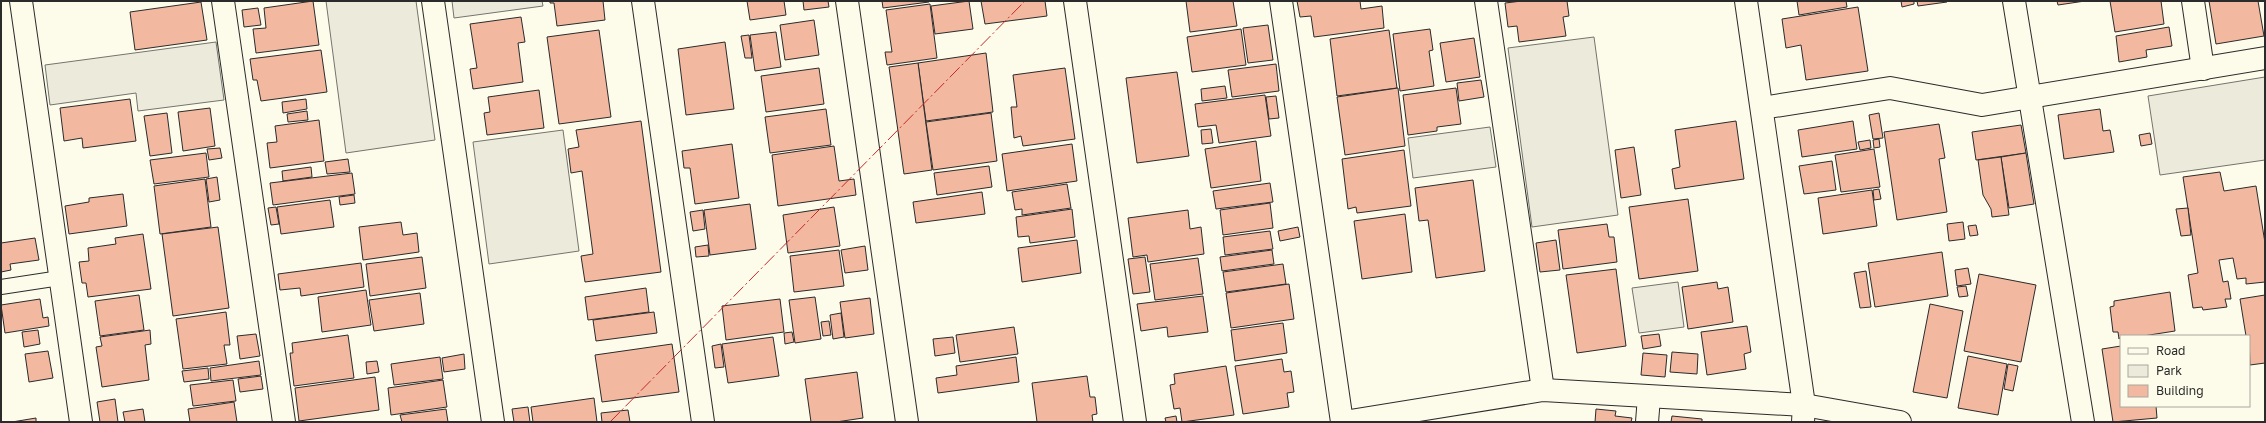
<svg xmlns="http://www.w3.org/2000/svg" width="2266" height="423" font-family="'Golos Text',sans-serif">
	<style>
		.green { fill: #ecebdb; stroke: #74746e }
		.building { fill: #f2b8a0; stroke: #2b2b2b }
		.lines { fill: none; stroke-linecap: round; stroke-linejoin: round }
		.lane-casing { stroke: #2b2b2b; stroke-width: 16 }
		.street-casing { stroke: #2b2b2b; stroke-width: 24 }
		.secondary-casing { stroke: #2b2b2b; stroke-width: 24 }
		.lane { stroke: #fdfbea; stroke-width: 14 }
		.street { stroke: #fdfbea; stroke-width: 22 }
		.secondary { stroke: #fdfbea; stroke-width: 22 }
		.power { stroke: #c62828; stroke-width: 1; stroke-dasharray: 14 3 2 3; stroke-linecap: butt }
	</style>
	<rect width="100%" height="100%" fill="#fdfbea"/>
	<g class="green">
		<polygon points="326,1 416,1 435,140 346,153"/>
		<polygon points="452,1 542,1 543,6 454,18"/>
		<polygon points="1594,37 1618,215 1532,227 1508,48"/>
		<polygon points="216,42 224,100 138,111 136,93 50,105 45,65"/>
		<polygon points="2265,77 2265,160 2160,175 2148,96"/>
		<polygon points="1490,127 1496,167 1413,178 1408,138"/>
		<polygon points="563,130 579,251 489,264 473,142"/>
		<polygon points="1678,282 1684,327 1639,333 1632,288"/>
	</g>
	<g class="building">
		<polygon points="313,1 319,45 256,53 253,29 266,28 264,8"/>
		<polygon points="550,1 603,1 605,20 557,26 554,3 550,3"/>
		<polygon points="747,1 784,1 786,15 750,20"/>
		<polygon points="803,1 828,1 829,7 804,10"/>
		<polygon points="882,1 929,1 929,2 883,8"/>
		<polygon points="969,1 973,29 935,34 931,6"/>
		<polygon points="981,1 1045,1 1047,16 985,24"/>
		<polygon points="1186,1 1233,1 1237,26 1190,32"/>
		<polygon points="1297,1 1360,1 1361,9 1382,6 1384,28 1314,37 1311,16 1300,17"/>
		<polygon points="1522,1 1567,1 1569,16 1563,17 1566,36 1519,42 1517,26 1508,27 1505,3"/>
		<polygon points="1797,1 1846,1 1847,7 1799,15"/>
		<polygon points="1901,1 1914,1 1914,4 1902,7"/>
		<polygon points="1917,1 1947,1 1947,2 1918,6"/>
		<polygon points="2057,1 2085,1 2058,5"/>
		<polygon points="2110,1 2161,1 2164,24 2115,32"/>
		<polygon points="2209,1 2258,1 2264,36 2216,44"/>
		<polygon points="201,2 207,40 135,50 130,12"/>
		<polygon points="930,4 937,58 887,65 885,52 892,52 886,10"/>
		<polygon points="1858,7 1868,71 1806,80 1801,45 1786,48 1782,19"/>
		<polygon points="258,8 261,25 244,27 242,10"/>
		<polygon points="521,17 525,42 518,43 523,82 473,89 470,69 477,68 470,24"/>
		<polygon points="814,20 819,55 785,60 780,25"/>
		<polygon points="1268,25 1273,60 1248,63 1243,28"/>
		<polygon points="2169,27 2172,46 2146,50 2147,57 2119,62 2116,36"/>
		<polygon points="1241,29 1246,65 1192,72 1187,37"/>
		<polygon points="1430,29 1433,50 1429,51 1434,86 1400,91 1393,34"/>
		<polygon points="599,30 611,117 559,124 547,37"/>
		<polygon points="1389,30 1397,88 1337,96 1330,39"/>
		<polygon points="776,32 781,67 755,71 750,35"/>
		<polygon points="749,35 752,58 745,58 741,36"/>
		<polygon points="1474,38 1480,77 1446,82 1440,43"/>
		<polygon points="725,42 734,109 686,115 678,49"/>
		<polygon points="321,50 327,92 261,101 257,80 253,80 250,59"/>
		<polygon points="986,53 993,112 926,121 918,63"/>
		<polygon points="918,63 932,170 904,174 889,67"/>
		<polygon points="1276,64 1279,91 1232,97 1228,70"/>
		<polygon points="819,68 824,104 766,112 761,76"/>
		<polygon points="1065,68 1075,139 1023,146 1021,136 1014,138 1011,107 1017,107 1013,75"/>
		<polygon points="1177,72 1189,156 1137,163 1126,78"/>
		<polygon points="1481,80 1484,97 1459,101 1457,83"/>
		<polygon points="1225,86 1227,98 1202,101 1201,89"/>
		<polygon points="1398,88 1405,146 1345,155 1337,97"/>
		<polygon points="1456,88 1461,124 1437,127 1437,131 1408,135 1403,95"/>
		<polygon points="539,90 544,128 487,135 484,113 490,112 488,97"/>
		<polygon points="1265,95 1271,136 1219,143 1216,125 1198,127 1195,104"/>
		<polygon points="1276,96 1279,118 1269,119 1266,97"/>
		<polygon points="130,99 136,141 83,148 82,138 64,141 60,108"/>
		<polygon points="306,99 307,109 283,113 282,102"/>
		<polygon points="210,108 215,146 183,151 178,112"/>
		<polygon points="826,109 831,145 770,153 765,117"/>
		<polygon points="2100,109 2103,131 2110,130 2114,152 2064,159 2058,115"/>
		<polygon points="307,111 308,120 288,122 287,114"/>
		<polygon points="167,113 172,153 150,156 144,116"/>
		<polygon points="991,113 997,161 933,170 926,122"/>
		<polygon points="1879,113 1883,138 1873,139 1869,115"/>
		<polygon points="319,120 324,161 270,168 267,143 277,142 275,126"/>
		<polygon points="641,121 661,272 585,282 581,256 593,254 582,171 571,173 568,149 579,147 576,130"/>
		<polygon points="1736,121 1744,179 1675,189 1672,169 1680,167 1675,130"/>
		<polygon points="1853,121 1857,149 1802,157 1798,130"/>
		<polygon points="1939,124 1945,158 1939,159 1947,212 1897,220 1884,132"/>
		<polygon points="2021,125 2026,153 1976,160 1972,132"/>
		<polygon points="1211,129 1213,143 1202,144 1201,130"/>
		<polygon points="2150,133 2152,144 2141,146 2139,135"/>
		<polygon points="1879,139 1880,147 1874,148 1873,140"/>
		<polygon points="1870,140 1871,148 1860,150 1858,142"/>
		<polygon points="1256,141 1261,181 1211,188 1205,149"/>
		<polygon points="732,144 739,198 695,204 690,168 684,168 682,151"/>
		<polygon points="1072,144 1077,181 1007,191 1002,154"/>
		<polygon points="834,146 839,181 854,179 856,195 778,206 772,155"/>
		<polygon points="1634,147 1641,195 1621,198 1615,150"/>
		<polygon points="220,148 222,158 209,160 207,149"/>
		<polygon points="1874,149 1880,187 1841,192 1835,155"/>
		<polygon points="1404,150 1411,206 1357,213 1356,207 1348,209 1342,159"/>
		<polygon points="206,153 209,177 154,184 150,160"/>
		<polygon points="2026,153 2034,204 2009,208 2001,157"/>
		<polygon points="2001,157 2009,215 1992,217 1991,209 1983,195 1978,160"/>
		<polygon points="348,159 350,172 327,174 325,162"/>
		<polygon points="1832,161 1836,190 1804,194 1799,166"/>
		<polygon points="989,166 992,187 937,195 934,173"/>
		<polygon points="311,167 312,177 283,181 282,171"/>
		<polygon points="2220,172 2224,191 2256,186 2265,243 2265,282 2246,284 2246,278 2237,279 2233,258 2219,260 2223,282 2228,281 2231,299 2225,299 2227,307 2203,310 2202,307 2193,308 2188,275 2198,273 2183,177"/>
		<polygon points="352,173 355,194 273,205 270,183"/>
		<polygon points="217,177 220,200 209,202 206,179"/>
		<polygon points="205,179 211,227 160,234 154,186"/>
		<polygon points="1473,180 1485,271 1436,278 1428,220 1419,221 1415,188"/>
		<polygon points="1270,183 1273,202 1216,209 1213,191"/>
		<polygon points="1067,184 1071,208 1022,215 1022,209 1015,210 1012,192"/>
		<polygon points="1879,189 1881,199 1874,200 1873,190"/>
		<polygon points="1872,190 1877,226 1823,234 1818,198"/>
		<polygon points="982,192 985,214 916,223 913,202"/>
		<polygon points="123,194 127,226 69,234 65,206 89,202 89,198"/>
		<polygon points="354,195 355,203 340,205 339,197"/>
		<polygon points="1688,199 1698,271 1639,279 1629,207"/>
		<polygon points="330,200 334,227 281,234 277,207"/>
		<polygon points="1270,203 1273,228 1223,235 1220,210"/>
		<polygon points="750,204 756,249 710,255 704,210"/>
		<polygon points="276,207 279,224 271,225 268,208"/>
		<polygon points="834,207 840,246 788,253 783,215"/>
		<polygon points="2188,208 2191,235 2181,236 2176,209"/>
		<polygon points="1072,209 1075,237 1030,243 1029,236 1018,237 1016,217"/>
		<polygon points="703,210 705,229 693,231 690,212"/>
		<polygon points="1188,210 1190,229 1201,227 1204,254 1148,262 1147,255 1133,257 1128,218"/>
		<polygon points="1405,214 1412,272 1362,279 1354,221"/>
		<polygon points="401,222 403,235 417,233 419,252 363,260 359,227"/>
		<polygon points="1963,222 1965,239 1949,241 1947,224"/>
		<polygon points="1607,224 1609,237 1614,237 1617,262 1563,269 1558,230"/>
		<polygon points="1976,225 1978,235 1970,236 1968,226"/>
		<polygon points="218,227 229,308 173,316 162,234"/>
		<polygon points="1298,227 1300,237 1280,241 1278,231"/>
		<polygon points="1270,231 1273,249 1225,255 1223,237"/>
		<polygon points="143,234 151,289 88,297 86,283 82,283 79,262 89,261 88,248 116,244 115,238"/>
		<polygon points="35,238 39,260 10,264 11,270 1,272 1,243"/>
		<polygon points="1077,240 1081,273 1022,282 1018,248"/>
		<polygon points="1556,240 1560,270 1540,272 1536,243"/>
		<polygon points="708,245 709,256 696,257 695,247"/>
		<polygon points="865,246 868,270 845,273 841,250"/>
		<polygon points="839,250 844,286 794,292 790,256"/>
		<polygon points="1272,250 1274,264 1222,271 1220,257"/>
		<polygon points="1942,252 1948,296 1875,307 1868,263"/>
		<polygon points="422,257 426,288 370,296 366,264"/>
		<polygon points="1145,257 1150,292 1133,294 1128,259"/>
		<polygon points="1198,258 1203,294 1155,300 1150,264"/>
		<polygon points="361,263 364,287 301,296 300,288 280,290 278,274"/>
		<polygon points="1283,264 1286,284 1226,292 1223,272"/>
		<polygon points="1968,268 1971,284 1957,286 1955,270"/>
		<polygon points="1616,269 1626,346 1577,353 1566,275"/>
		<polygon points="1866,271 1871,307 1860,308 1854,273"/>
		<polygon points="1979,274 2036,285 2021,362 1964,351"/>
		<polygon points="1717,282 1718,289 1728,287 1733,322 1688,329 1682,287"/>
		<polygon points="1289,284 1294,319 1231,328 1226,293"/>
		<polygon points="1966,286 1968,296 1959,297 1957,287"/>
		<polygon points="646,288 649,312 588,320 585,297"/>
		<polygon points="366,290 371,325 322,332 318,297"/>
		<polygon points="2170,292 2175,331 2143,336 2121,336 2119,339 2118,332 2113,332 2110,307 2114,306 2114,301"/>
		<polygon points="420,293 424,324 374,331 369,300"/>
		<polygon points="139,295 144,330 100,336 95,301"/>
		<polygon points="2265,295 2265,363 2250,365 2249,336 2246,336 2240,299"/>
		<polygon points="1203,296 1208,332 1168,337 1167,327 1141,331 1137,304"/>
		<polygon points="815,297 821,339 795,343 789,300"/>
		<polygon points="870,298 874,334 845,338 840,302"/>
		<polygon points="40,299 43,318 48,317 49,326 5,333 1,305"/>
		<polygon points="780,299 784,332 726,340 722,306"/>
		<polygon points="1930,304 1963,311 1947,398 1913,392"/>
		<polygon points="226,312 230,345 224,345 227,364 183,369 176,319"/>
		<polygon points="654,312 657,333 596,341 593,320"/>
		<polygon points="841,313 844,337 833,339 830,315"/>
		<polygon points="829,321 831,335 823,336 821,322"/>
		<polygon points="1283,323 1287,353 1235,361 1231,330"/>
		<polygon points="1747,326 1751,352 1744,354 1746,369 1707,375 1701,332"/>
		<polygon points="1014,327 1018,354 960,362 956,335"/>
		<polygon points="38,330 40,344 24,347 22,332"/>
		<polygon points="150,330 151,344 145,345 149,380 102,387 96,347 102,346 100,337"/>
		<polygon points="792,332 794,342 785,344 784,333"/>
		<polygon points="256,334 260,356 240,359 237,336"/>
		<polygon points="1659,334 1661,346 1643,349 1641,336"/>
		<polygon points="348,335 354,378 294,386 290,353 293,353 292,343"/>
		<polygon points="773,337 779,376 728,383 722,344"/>
		<polygon points="953,337 955,353 935,356 933,339"/>
		<polygon points="672,344 679,392 602,402 595,355"/>
		<polygon points="721,344 724,367 715,368 712,346"/>
		<polygon points="2121,346 2121,406 2156,406 2157,418 2113,422 2102,349"/>
		<polygon points="48,351 53,378 29,382 25,354"/>
		<polygon points="1672,352 1698,354 1697,374 1670,372"/>
		<polygon points="1643,353 1667,355 1665,377 1641,375"/>
		<polygon points="464,354 465,369 444,372 442,358"/>
		<polygon points="1968,356 2007,364 1998,415 1958,408"/>
		<polygon points="440,357 443,379 394,385 391,364"/>
		<polygon points="1016,357 1019,382 938,393 936,378 957,375 956,366"/>
		<polygon points="1282,359 1284,372 1291,371 1294,392 1287,393 1289,407 1243,414 1235,366"/>
		<polygon points="259,361 261,375 211,381 210,368"/>
		<polygon points="377,361 379,372 367,374 366,362"/>
		<polygon points="2008,364 2018,366 2013,391 2004,389"/>
		<polygon points="1226,366 1234,415 1182,422 1180,408 1174,409 1170,385 1175,384 1174,374"/>
		<polygon points="208,368 209,379 184,382 182,371"/>
		<polygon points="857,372 863,418 836,422 811,422 805,379"/>
		<polygon points="261,376 263,389 240,392 238,379"/>
		<polygon points="1087,376 1090,397 1095,397 1097,414 1092,415 1093,422 1037,422 1032,383"/>
		<polygon points="375,377 379,410 299,421 295,388"/>
		<polygon points="233,380 236,401 193,406 190,385"/>
		<polygon points="443,380 447,407 391,415 388,388"/>
		<polygon points="594,398 597,422 533,422 531,407"/>
		<polygon points="115,399 118,422 100,422 97,402"/>
		<polygon points="234,402 237,422 190,422 188,409"/>
		<polygon points="528,407 530,422 514,422 512,409"/>
		<polygon points="143,409 145,422 125,422 123,412"/>
		<polygon points="446,409 448,422 402,422 400,415"/>
		<polygon points="1596,409 1616,411 1615,416 1632,418 1631,422 1595,422"/>
		<polygon points="628,410 630,422 602,422 601,413"/>
		<polygon points="1176,416 1177,422 1166,422 1165,418"/>
		<polygon points="1672,416 1702,419 1702,422 1671,422"/>
		<polygon points="36,418 36,422 12,422"/>
	</g>
	<g class="lines">
		<g class="lane-casing">
			<polyline id="lane" points="1,287 60,278"/>
		</g>
		<g class="street-casing">
			<g id="street">
				<polyline points="21,1 81,422"/>
				<polyline points="223,1 284,422"/>
				<polyline points="433,1 493,422"/>
				<polyline points="643,1 703,422"/>
				<polyline points="847,1 907,422"/>
				<polyline points="1075,1 1135,422"/>
				<polyline points="1281,1 1342,422"/>
				<polyline points="1486,1 1543,390"/>
				<polyline points="2014,1 2083,422"/>
				<polyline points="2193,1 2203,69"/>
				<polyline points="1762,108 1890,88 1982,105 2265,58"/>
				<polyline points="1344,422 1543,390 1804,405 1900,422"/>
				<polyline points="1647,422 1649,397"/>
			</g>
		</g>
		<g class="secondary-casing">
			<polyline id="secondary" points="1746,1 1804,405 1803,422"/>
		</g>
		<use href="#lane" class="lane"/>
		<use href="#street" class="street"/>
		<use href="#secondary" class="secondary"/>
		<polyline class="power" points="610,422 1025,1"/>
	</g>
	<rect width="2266" height="423" fill="none" stroke="#2b2b2b" stroke-width="4"/>
	<rect x="2120" y="335" width="130" height="72" fill="#fdfbea" stroke="#a9a89e"/>
	<rect x="2128" y="348" width="20" height="6" fill="#fdfbea" stroke="#a9a89e"/>
	<text x="2156" y="355" font-size="12" fill="#2b2b2b">Road</text>
	<rect x="2128" y="365" width="20" height="12" fill="#ecebdb" stroke="#a9a89e"/>
	<text x="2156" y="375" font-size="12" fill="#2b2b2b">Park</text>
	<rect x="2128" y="385" width="20" height="12" fill="#f2b8a0" stroke="#a9a89e"/>
	<text x="2156" y="395" font-size="12" fill="#2b2b2b">Building</text>
</svg>
